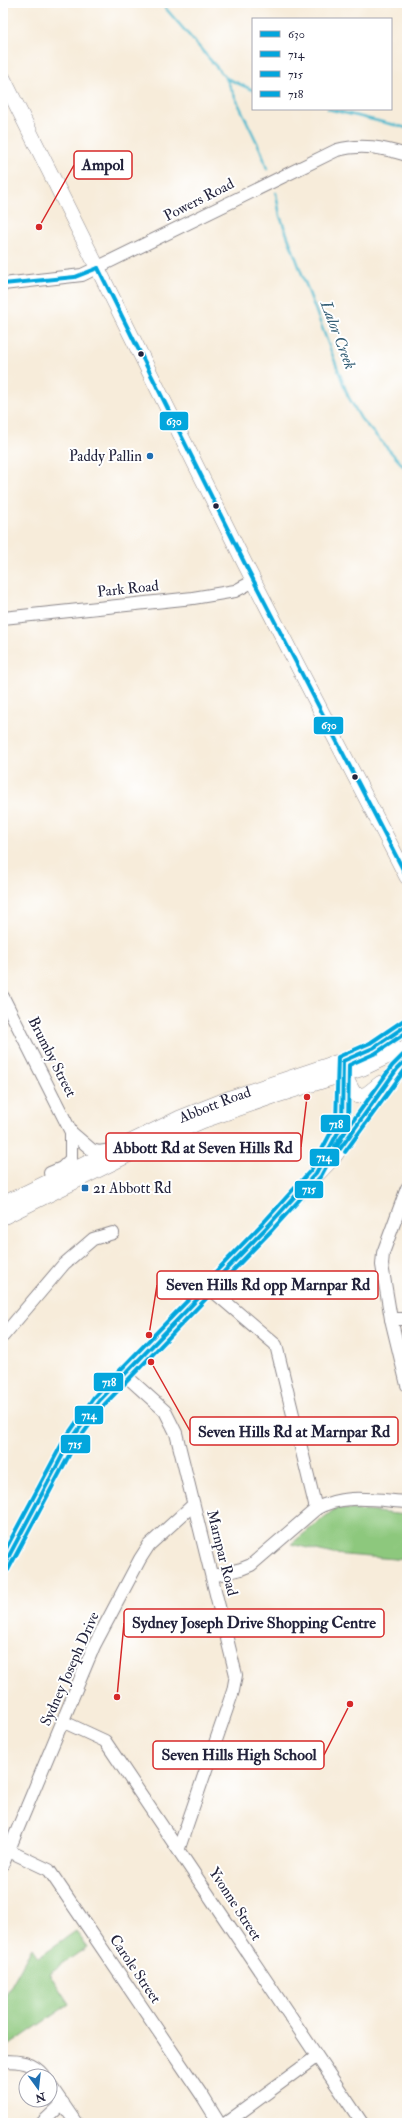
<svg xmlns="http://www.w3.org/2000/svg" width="410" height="2126" font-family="'IM FELL Double Pica',serif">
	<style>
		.green { fill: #8dc87d; stroke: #58755c }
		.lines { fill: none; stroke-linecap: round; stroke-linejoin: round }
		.stream { stroke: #51bace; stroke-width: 2.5 }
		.minor-casing { stroke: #8c878a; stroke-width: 14 }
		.major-casing { stroke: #8c878a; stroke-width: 16 }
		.minor { stroke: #fff; stroke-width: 12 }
		.major { stroke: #fff; stroke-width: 15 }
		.bus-1-casing { stroke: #fff; stroke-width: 7 }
		.bus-2-casing { stroke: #fff; stroke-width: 7 }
		.bus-3-casing { stroke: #fff; stroke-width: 7 }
		.bus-4-casing { stroke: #fff; stroke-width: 7 }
		.bus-1 { stroke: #03a6dd; stroke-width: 4 }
		.bus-2 { stroke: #03a6dd; stroke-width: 4 }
		.bus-3 { stroke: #03a6dd; stroke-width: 4 }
		.bus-4 { stroke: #03a6dd; stroke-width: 4 }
		.bus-dot { fill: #22223b; stroke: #fff; stroke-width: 1.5 }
		.poi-dot { fill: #1f6fb2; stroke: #fff; stroke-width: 1.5 }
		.labels { text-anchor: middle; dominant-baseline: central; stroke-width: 4; stroke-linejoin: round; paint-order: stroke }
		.street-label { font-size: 15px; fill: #22223b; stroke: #fff }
		.poi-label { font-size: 15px; fill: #22223b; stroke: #fff; text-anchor: end }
		.water-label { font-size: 16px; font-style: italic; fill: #355f76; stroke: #fff }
		.leader { fill: none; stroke: #d62828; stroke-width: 1.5 }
		.callout-dot { fill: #d62828; stroke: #fff; stroke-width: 1.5 }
		.callout { fill: #fff; stroke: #d62828; stroke-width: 1.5 }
		.callout-label { font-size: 16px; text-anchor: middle; font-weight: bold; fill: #22223b }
		.line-badge { stroke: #fff; stroke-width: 1.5 }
		.badge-label { font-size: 11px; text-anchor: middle; font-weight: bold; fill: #fff }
	</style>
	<rect width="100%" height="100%" fill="#fff"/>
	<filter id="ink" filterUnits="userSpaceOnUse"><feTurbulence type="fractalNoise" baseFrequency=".025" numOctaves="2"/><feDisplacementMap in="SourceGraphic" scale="8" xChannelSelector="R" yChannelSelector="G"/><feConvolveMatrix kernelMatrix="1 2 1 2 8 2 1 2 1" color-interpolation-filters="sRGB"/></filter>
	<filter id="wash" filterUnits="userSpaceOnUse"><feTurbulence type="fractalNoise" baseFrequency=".012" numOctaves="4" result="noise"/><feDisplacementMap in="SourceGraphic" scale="16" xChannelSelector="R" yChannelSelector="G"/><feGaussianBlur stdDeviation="0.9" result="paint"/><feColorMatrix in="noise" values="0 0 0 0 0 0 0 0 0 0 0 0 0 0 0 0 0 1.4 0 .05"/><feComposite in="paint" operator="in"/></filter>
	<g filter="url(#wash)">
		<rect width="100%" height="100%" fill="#f7ecda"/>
		<g class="green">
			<polygon points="336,1508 407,1515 407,1560 333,1554 291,1544"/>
			<polygon points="76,1931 87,1947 49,1973 69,2004 7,2047 3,2047 3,2000 32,1948 38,1957"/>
		</g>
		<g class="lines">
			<g class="stream">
				<polyline points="161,3 226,78 262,153 267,169"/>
				<polyline points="226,78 253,90"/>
				<polyline points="328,109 407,128"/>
				<polyline points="276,193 280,216 348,396 361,419 407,470"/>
			</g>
		</g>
	</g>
	<g filter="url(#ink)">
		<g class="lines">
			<g class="minor-casing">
				<g id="minor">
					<path d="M3 284 82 275 337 150C362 143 383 148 407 155"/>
					<polyline points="3,618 193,598 235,591 254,581"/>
					<polyline points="3,997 71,1132 92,1150 99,1152 111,1150"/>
					<polyline points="50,1173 62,1168 71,1159 71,1132"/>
					<polyline points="407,1188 383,1253 382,1265 391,1319 407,1385"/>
					<polyline points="208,1287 276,1345 316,1509"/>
					<polyline points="391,1319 407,1319"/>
					<polyline points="3,1336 64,1264 93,1239 113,1233"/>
					<polyline points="124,1374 165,1411 176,1433 236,1675 233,1691 179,1848"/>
					<path d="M213 1576 241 1569 251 1565 316 1509C342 1493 377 1500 407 1502"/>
					<polyline points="64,1722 105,1741 362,2123"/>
					<polyline points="9,1851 49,1870 203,2097 219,2123"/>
					<polyline points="3,1864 94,1646 140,1559 149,1545 193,1505"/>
					<path d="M3 2061C19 2061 33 2062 44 2076"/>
					<polyline points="50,2085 76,2123"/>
					<polyline points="42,2123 63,2103"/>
					<polyline points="226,2123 316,2057"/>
				</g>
			</g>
			<g class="major-casing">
				<g id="major">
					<polyline points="3,78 245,564 407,877"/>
					<polyline points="344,1075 353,1092 358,1096 367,1094 381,1083"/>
					<polyline points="330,1149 339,1132 343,1116 343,1065"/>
					<path id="s1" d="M3 1204 180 1118 233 1097 362 1054 386 1041 407 1025"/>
					<polyline points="3,1217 148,1145 202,1121 274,1096 363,1068 407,1047"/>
					<polyline points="3,1567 69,1443 99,1401 333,1158 397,1069 407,1059"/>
				</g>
			</g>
			<use href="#minor" class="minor"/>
			<use href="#major" class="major"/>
			<g class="bus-1-casing">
				<g id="bus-1">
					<polyline points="98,268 245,564 407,877"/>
					<polyline points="3,284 75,277 98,268"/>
				</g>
			</g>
			<g class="bus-2-casing">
				<g id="bus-2">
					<polyline points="340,1149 397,1069 407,1059"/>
					<polyline points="3,1567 69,1443 99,1401 268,1226 316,1173 342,1125 343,1061 373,1048 407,1025"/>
				</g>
			</g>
			<g class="bus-3-casing">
				<g id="bus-3">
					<polyline points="345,1152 407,1067"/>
					<polyline points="8,1570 74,1446 104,1405 272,1230 321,1176 348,1126 349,1065 376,1053 407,1032"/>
				</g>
			</g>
			<g class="bus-4-casing">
				<g id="bus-4">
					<polyline points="335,1146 392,1066 403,1055"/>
					<polyline points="3,1554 64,1440 94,1397 264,1222 311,1170 336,1123 338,1057 370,1043 404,1020"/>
				</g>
			</g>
			<use href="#bus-1" class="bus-1"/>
			<use href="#bus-2" class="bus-2"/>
			<use href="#bus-3" class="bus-3"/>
			<use href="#bus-4" class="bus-4"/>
		</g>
	</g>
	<g class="bus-dot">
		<circle cx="141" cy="354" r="3.5"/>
		<circle cx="216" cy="506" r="3.5"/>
		<circle cx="355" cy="777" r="3.5"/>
	</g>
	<g class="poi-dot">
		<circle cx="150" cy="456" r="4"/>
		<rect x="81" y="1184" width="8" height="8" rx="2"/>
	</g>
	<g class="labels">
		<g class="street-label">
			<text transform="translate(199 200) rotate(-27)">Powers Road</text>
			<text transform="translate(128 589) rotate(-6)">Park Road</text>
			<text transform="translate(52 1057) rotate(63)">Brumby Street</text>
			<text stroke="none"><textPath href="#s1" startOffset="234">Abbott Road</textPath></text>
			<text transform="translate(222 1553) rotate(76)">Marnpar Road</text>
			<text transform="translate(70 1669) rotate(-66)">Sydney Joseph Drive</text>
			<text transform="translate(235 1904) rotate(57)">Yvonne Street</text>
			<text transform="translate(135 1969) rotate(56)">Carole Street</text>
		</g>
		<g class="poi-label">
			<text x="142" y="456">Paddy Pallin</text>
			<text x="93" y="1188" text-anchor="start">21 Abbott Rd</text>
		</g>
		<g class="water-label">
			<text transform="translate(338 335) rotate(69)">Lalor Creek</text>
		</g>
	</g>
	<path class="leader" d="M39 227L74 165M307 1097L301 1147M149 1335L157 1285M151 1362L190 1431M117 1697L124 1623M350 1704L324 1755"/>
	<g class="callout-dot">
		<circle cx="39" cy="227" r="4"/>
		<circle cx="307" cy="1097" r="4"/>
		<circle cx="149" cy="1335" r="4"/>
		<circle cx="151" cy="1362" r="4"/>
		<circle cx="117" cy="1697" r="4"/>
		<circle cx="350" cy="1704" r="4"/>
	</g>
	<g class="callout">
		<rect x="74" y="151" width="58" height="28" rx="4"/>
		<rect x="106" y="1133" width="195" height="28" rx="4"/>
		<rect x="157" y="1271" width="221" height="28" rx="4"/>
		<rect x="190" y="1417" width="208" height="28" rx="4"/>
		<rect x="124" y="1609" width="260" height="28" rx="4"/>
		<rect x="153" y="1741" width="171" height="28" rx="4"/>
	</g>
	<g class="callout-label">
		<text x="103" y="170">Ampol</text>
		<text x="203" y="1153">Abbott Rd at Seven Hills Rd</text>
		<text x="268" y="1290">Seven Hills Rd opp Marnpar Rd</text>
		<text x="294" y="1437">Seven Hills Rd at Marnpar Rd</text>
		<text x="254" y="1628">Sydney Joseph Drive Shopping Centre</text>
		<text x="239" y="1760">Seven Hills High School</text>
	</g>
	<g class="line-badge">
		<rect x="159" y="411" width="30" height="20" rx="4" fill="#03a6dd"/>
		<rect x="313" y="716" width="31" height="19" rx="4" fill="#03a6dd"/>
		<rect x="320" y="1114" width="31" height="19" rx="4" fill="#03a6dd"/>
		<rect x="309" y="1148" width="31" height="19" rx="4" fill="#03a6dd"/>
		<rect x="294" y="1180" width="30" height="19" rx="4" fill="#03a6dd"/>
		<rect x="93" y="1372" width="31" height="20" rx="4" fill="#03a6dd"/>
		<rect x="74" y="1405" width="30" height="20" rx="4" fill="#03a6dd"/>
		<rect x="60" y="1434" width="31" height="20" rx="4" fill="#03a6dd"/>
	</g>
	<g class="badge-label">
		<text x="174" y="425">630</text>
		<text x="329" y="729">630</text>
		<text x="336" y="1128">718</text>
		<text x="324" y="1161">714</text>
		<text x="309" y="1193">715</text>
		<text x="109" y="1386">718</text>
		<text x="89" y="1419">714</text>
		<text x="75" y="1448">715</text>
	</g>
	<rect width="410" height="2126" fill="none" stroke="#fff" stroke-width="16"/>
	<rect x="252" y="18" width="140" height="92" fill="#ffffff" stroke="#a7a7b1"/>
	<rect x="260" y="31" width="20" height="6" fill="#03a6dd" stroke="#a7a7b1"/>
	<text x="288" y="38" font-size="12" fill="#22223b">630</text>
	<rect x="260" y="51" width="20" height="6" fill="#03a6dd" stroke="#a7a7b1"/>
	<text x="288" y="58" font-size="12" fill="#22223b">714</text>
	<rect x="260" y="71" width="20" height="6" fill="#03a6dd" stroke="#a7a7b1"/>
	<text x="288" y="78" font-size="12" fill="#22223b">715</text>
	<rect x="260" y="91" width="20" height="6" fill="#03a6dd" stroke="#a7a7b1"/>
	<text x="288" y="98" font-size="12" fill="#22223b">718</text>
	<g transform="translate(38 2088) rotate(165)"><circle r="19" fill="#ffffff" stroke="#a7a7b1"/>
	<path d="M0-3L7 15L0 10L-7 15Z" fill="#1f6fb2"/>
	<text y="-6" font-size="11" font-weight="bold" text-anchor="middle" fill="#22223b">N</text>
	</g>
</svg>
